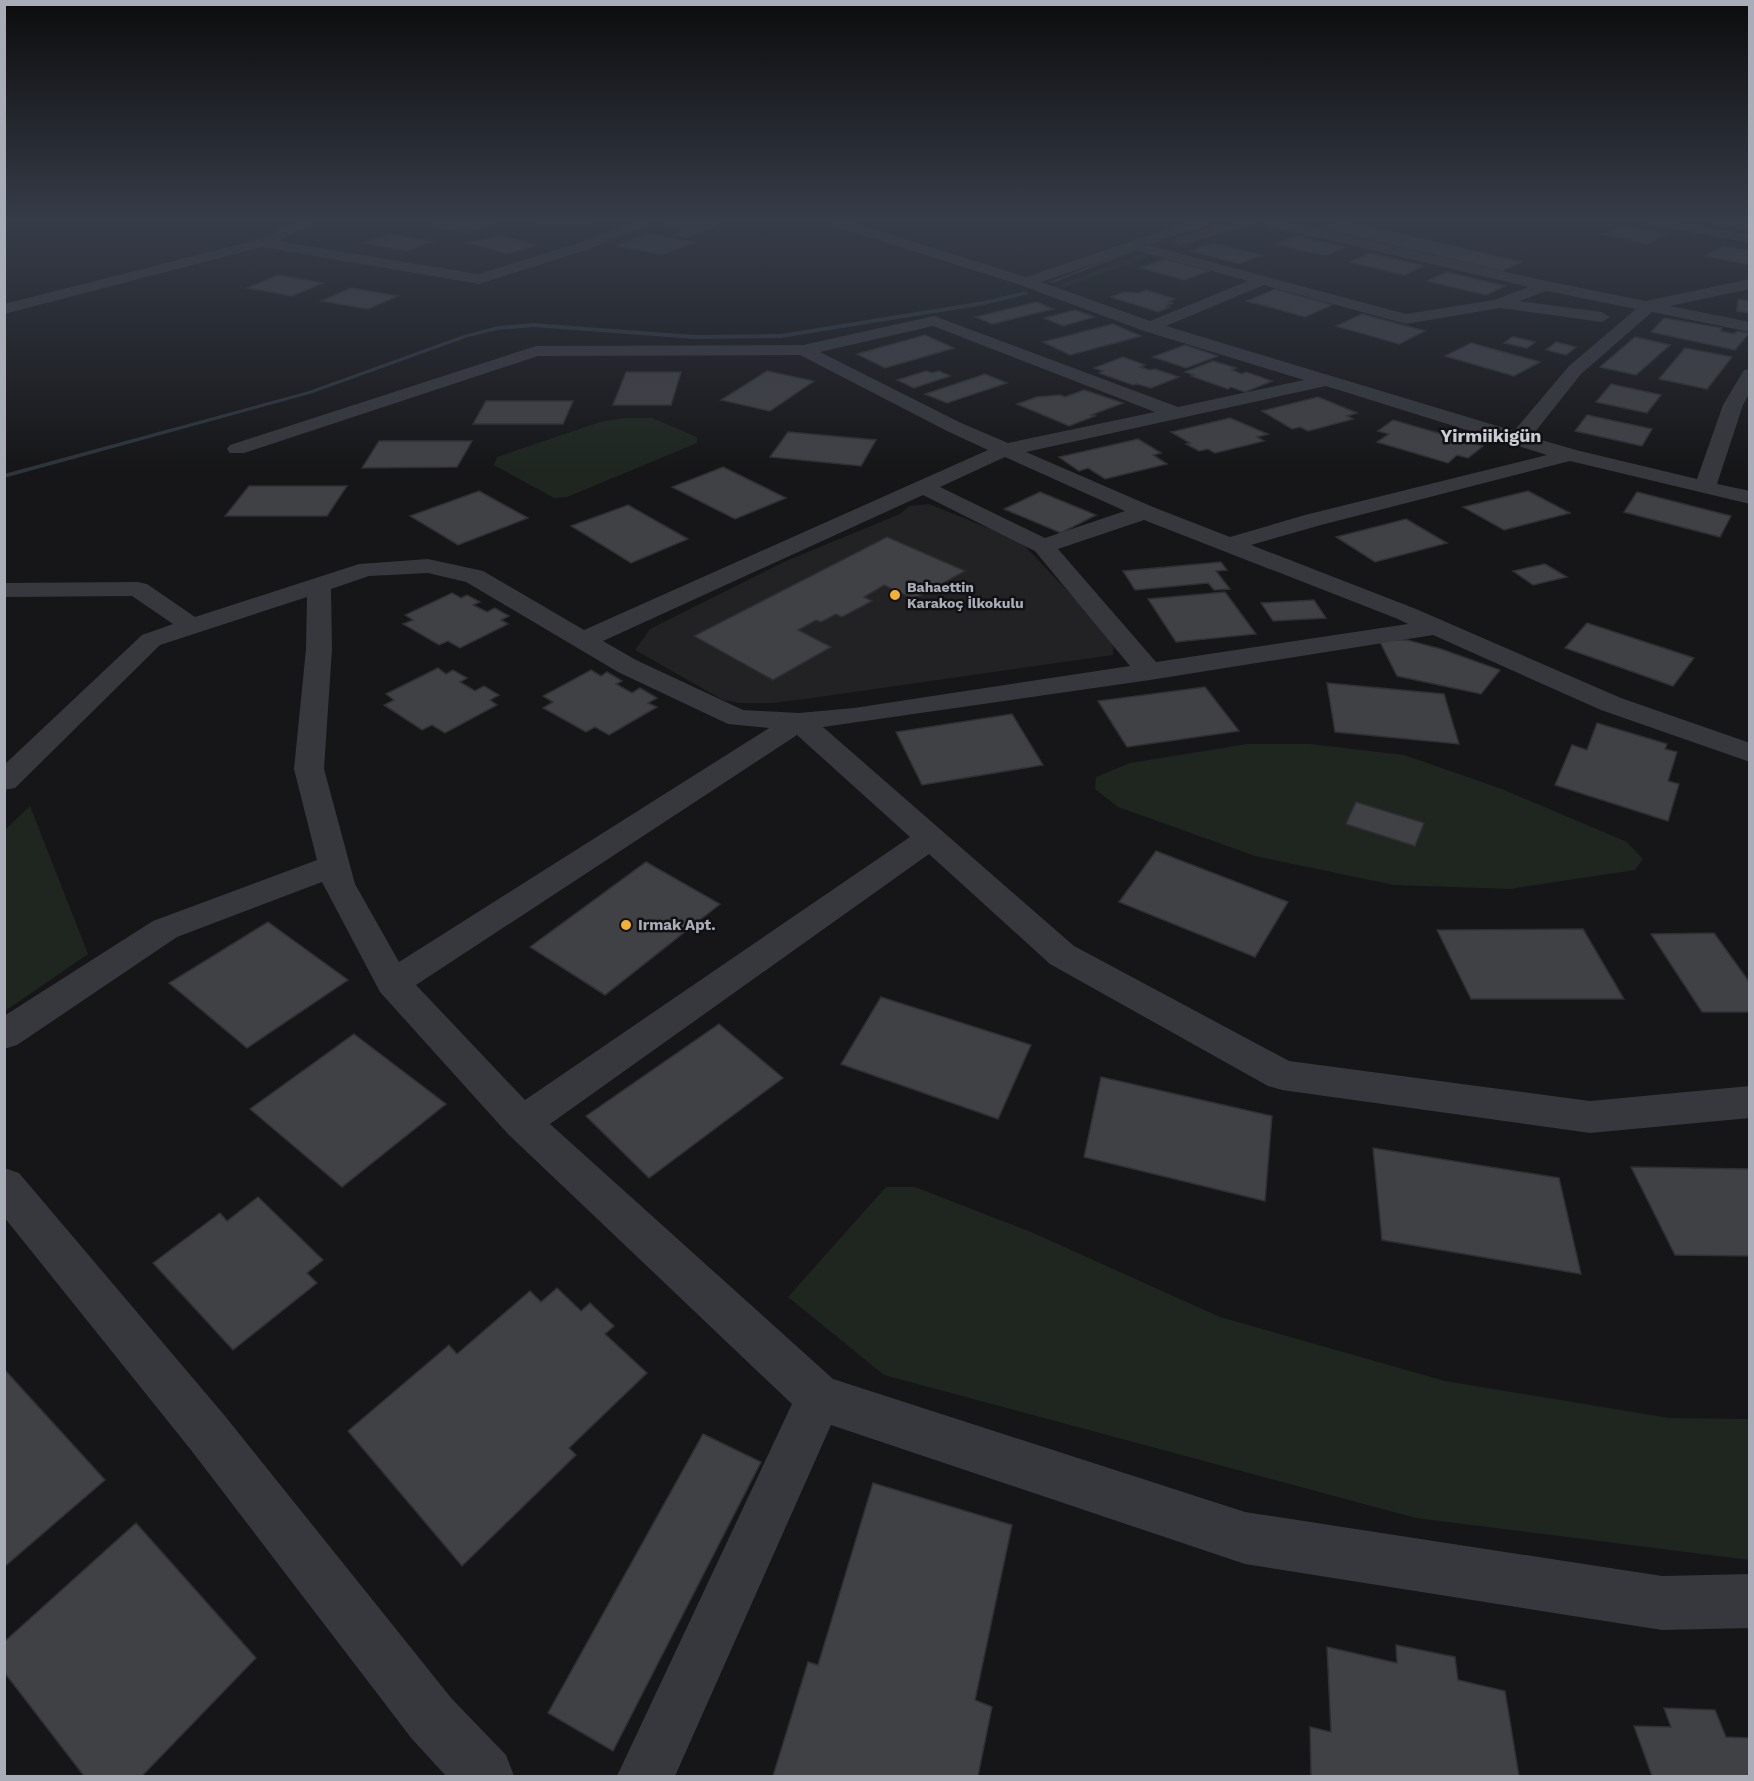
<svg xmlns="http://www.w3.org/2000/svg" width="1754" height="1781" font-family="'Work Sans',sans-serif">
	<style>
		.built { fill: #222225 }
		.green { fill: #1e261f }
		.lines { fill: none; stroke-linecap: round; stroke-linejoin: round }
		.stream { fill: #2c353c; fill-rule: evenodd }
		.building { fill: #404145; stroke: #303034; stroke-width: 1.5 }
		.street { fill: #37383d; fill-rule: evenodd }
		.poi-dot { fill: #f2b134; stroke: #111113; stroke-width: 2 }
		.labels { text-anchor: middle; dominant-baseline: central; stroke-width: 5; stroke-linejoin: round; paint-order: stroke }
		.far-poi-label { font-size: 14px; font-weight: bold; fill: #a8adb8; stroke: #111113; text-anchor: start }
		.poi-label { font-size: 15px; font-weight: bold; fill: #a8adb8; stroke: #111113; text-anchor: start }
		.far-district-label { font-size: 18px; font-weight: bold; fill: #c9ccd4; stroke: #111113 }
	</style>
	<rect width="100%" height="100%" fill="#161618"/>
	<polygon class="built" points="929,504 1020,541 1114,640 1113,655 812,698 773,703 739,703 723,700 635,650 650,629 786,561 900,514 909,506"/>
	<g class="green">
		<polygon points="1146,252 1155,254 1065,287 1060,285"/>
		<polygon points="624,418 652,418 697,437 697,443 567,497 554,498 494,465 497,457 600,422"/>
		<polygon points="1247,744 1310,744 1404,755 1502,789 1627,842 1643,859 1635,870 1510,889 1394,885 1255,856 1118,807 1095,789 1096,777 1130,763"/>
		<polygon points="30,806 88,954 5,1011 5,830"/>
		<polygon points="886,1187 915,1187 1031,1232 1220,1317 1445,1381 1669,1418 1749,1419 1749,1560 1416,1518 884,1375 788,1297"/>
	</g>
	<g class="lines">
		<g class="stream">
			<polygon points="1213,221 1219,221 1194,231 1190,230"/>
			<polygon points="1131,250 1135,251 1053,283 1048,282"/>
			<polygon points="1026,291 1028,294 984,305 781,338 694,339 533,327 498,330 468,337 313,393 4,478 4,474 309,391 464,335 498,326 533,323 694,335 781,334 984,301"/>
		</g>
	</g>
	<g class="building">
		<polygon points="440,221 502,221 466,233 428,225"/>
		<polygon points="533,221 601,221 587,224 531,223"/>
		<polygon points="665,221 709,221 722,223 686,238 671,235 685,230 659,223"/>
		<polygon points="1338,221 1346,221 1522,262 1502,271 1320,228"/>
		<polygon points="1714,221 1750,221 1750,230 1710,223"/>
		<polygon points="1622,225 1667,234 1647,244 1602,234"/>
		<polygon points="649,233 694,242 662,255 618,246"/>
		<polygon points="390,234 433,241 407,251 365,243"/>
		<polygon points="499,235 536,245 507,254 470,243"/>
		<polygon points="1296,236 1346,247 1326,256 1275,244"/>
		<polygon points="1213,243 1262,255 1240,264 1191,251"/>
		<polygon points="1723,246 1750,251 1750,265 1705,256"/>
		<polygon points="1370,253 1424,266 1404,275 1349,262"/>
		<polygon points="1165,259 1209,271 1184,280 1140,268"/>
		<polygon points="1447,272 1505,286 1486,295 1427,281"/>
		<polygon points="278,275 323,283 292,296 247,288"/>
		<polygon points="351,288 398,296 368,309 321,301"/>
		<polygon points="1275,289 1332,305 1305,317 1247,301"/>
		<polygon points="1146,290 1175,299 1168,302 1173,303 1166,306 1170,307 1158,312 1111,297 1124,292 1139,293"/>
		<polygon points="1738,299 1750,301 1750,313 1737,311"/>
		<polygon points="1036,302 1053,309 992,324 976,317"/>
		<polygon points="1075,310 1094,317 1063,326 1044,318"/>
		<polygon points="1362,314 1425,331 1399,344 1336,326"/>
		<polygon points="1664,318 1722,328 1720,331 1734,334 1737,331 1749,333 1735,350 1651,332"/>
		<polygon points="1113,324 1141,336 1070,355 1043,342"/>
		<polygon points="925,335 954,348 885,368 857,354"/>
		<polygon points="1512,337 1514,337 1535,342 1527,348 1504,343"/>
		<polygon points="1635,337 1670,345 1636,375 1600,367"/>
		<polygon points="1556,342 1576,347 1566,355 1546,350"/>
		<polygon points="1471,343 1540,362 1514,376 1445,356"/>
		<polygon points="1185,345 1218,356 1186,368 1153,357"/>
		<polygon points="1685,348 1732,357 1707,389 1659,379"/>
		<polygon points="1123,357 1145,365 1140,367 1150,370 1155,369 1179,377 1151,388 1137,384 1133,385 1099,373 1103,371 1094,368"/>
		<polygon points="1213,361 1236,368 1232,370 1242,374 1246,372 1272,381 1245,392 1231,387 1228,389 1191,376 1194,375 1185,372"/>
		<polygon points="767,371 814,381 770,411 721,400"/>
		<polygon points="926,371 932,373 939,371 950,376 914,388 897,380"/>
		<polygon points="626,372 681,372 671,405 613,405"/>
		<polygon points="985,374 1007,383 947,403 925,394"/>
		<polygon points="1611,384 1661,395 1647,413 1596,402"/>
		<polygon points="1084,390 1123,403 1091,415 1095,416 1069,426 1017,404 1037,397 1060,395 1065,397"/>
		<polygon points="1318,397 1357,413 1347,416 1353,419 1308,431 1300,427 1292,429 1262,411"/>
		<polygon points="486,401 573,401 563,424 473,424"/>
		<polygon points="1587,415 1652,429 1642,446 1575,431"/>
		<polygon points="1230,418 1268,434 1257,437 1264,441 1215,453 1208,449 1199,451 1186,444 1190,443 1171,432"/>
		<polygon points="1393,420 1483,446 1468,458 1457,455 1448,463 1377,442 1389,434 1378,431"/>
		<polygon points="788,432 876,440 861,466 770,457"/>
		<polygon points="1138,439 1161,453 1153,455 1167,464 1105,479 1088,468 1079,471 1059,457"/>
		<polygon points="379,441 472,441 457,467 362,468"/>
		<polygon points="723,467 786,498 735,519 672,487"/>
		<polygon points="249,486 347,486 327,516 225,516"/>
		<polygon points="479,491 528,518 458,545 410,516"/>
		<polygon points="1528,491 1570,513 1504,530 1463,507"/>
		<polygon points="1040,492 1096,515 1061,533 1004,509"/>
		<polygon points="1637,492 1731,516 1720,537 1624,512"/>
		<polygon points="628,505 688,539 631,563 571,526"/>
		<polygon points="1406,519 1447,543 1375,562 1336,537"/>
		<polygon points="887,537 965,571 914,599 884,585 864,597 872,601 842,617 836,614 821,622 816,620 798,630 831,647 773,680 694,636"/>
		<polygon points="1221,562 1227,570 1216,571 1230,589 1214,590 1208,583 1135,590 1123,571"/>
		<polygon points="1545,564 1567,577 1533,585 1513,571"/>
		<polygon points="1225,592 1256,634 1176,642 1148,599"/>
		<polygon points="452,593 461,598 467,595 480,602 473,605 487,612 495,608 509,616 501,620 508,624 460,648 448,641 439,645 403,624 413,620 405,615"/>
		<polygon points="1314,600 1326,618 1273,621 1261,603"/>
		<polygon points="1587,623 1694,658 1673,686 1565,648"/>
		<polygon points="1379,640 1407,640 1441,649 1500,670 1481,694 1397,676"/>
		<polygon points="438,668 446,674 453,670 467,678 460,682 475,691 484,686 499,695 490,700 497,705 445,733 432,725 422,730 384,705 394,700 386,694"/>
		<polygon points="591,670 601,676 607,672 622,681 616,684 632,693 640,688 657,698 648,703 657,707 609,735 595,727 586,732 543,708 553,702 543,696"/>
		<polygon points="1327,683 1444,694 1459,744 1335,732"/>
		<polygon points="1205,687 1239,731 1127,747 1098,701"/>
		<polygon points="1012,714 1043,765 922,785 896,732"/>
		<polygon points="1597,723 1667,744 1665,749 1677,752 1668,781 1679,784 1668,821 1555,785 1572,745 1587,750"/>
		<polygon points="1356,802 1424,823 1415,846 1346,824"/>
		<polygon points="1156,851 1288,902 1255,957 1119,902"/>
		<polygon points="646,862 720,904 605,995 530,947"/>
		<polygon points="268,922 348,980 247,1048 169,983"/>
		<polygon points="1583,929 1624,999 1471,999 1437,930"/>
		<polygon points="1714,933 1750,983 1750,1012 1702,1012 1651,934"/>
		<polygon points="881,997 1031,1045 998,1119 841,1064"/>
		<polygon points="719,1024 783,1078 649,1178 586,1116"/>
		<polygon points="354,1034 446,1104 342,1187 250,1109"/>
		<polygon points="1101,1077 1272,1116 1265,1201 1084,1157"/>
		<polygon points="1373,1148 1559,1178 1581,1274 1382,1240"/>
		<polygon points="1631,1167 1750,1169 1750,1256 1675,1255"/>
		<polygon points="258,1197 323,1260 307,1273 317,1283 233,1350 153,1263 220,1213 227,1221"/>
		<polygon points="557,1288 581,1311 590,1303 614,1326 605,1334 647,1373 569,1448 576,1455 462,1566 348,1431 449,1345 457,1354 530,1291 541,1302"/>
		<polygon points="4,1369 105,1480 4,1567"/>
		<polygon points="703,1434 761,1462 613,1751 548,1713"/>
		<polygon points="873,1483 1012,1525 975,1700 992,1707 978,1776 773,1776 808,1662 818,1665"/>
		<polygon points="136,1523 256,1658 142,1776 84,1776 4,1672 4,1642"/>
		<polygon points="1396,1645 1455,1657 1458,1680 1505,1691 1519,1776 1311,1776 1310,1727 1331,1732 1327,1647 1397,1663"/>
		<polygon points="1664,1708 1715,1710 1726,1737 1750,1738 1750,1776 1652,1776 1634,1726 1671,1727"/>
	</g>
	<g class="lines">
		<g class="street">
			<polygon points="301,221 320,221 278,241 478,274 579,243 633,221 652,221 650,224 589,249 479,284 262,247 4,314 4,304 257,240"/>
			<path d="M826 221H847L1026 277 1190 221H1210L1208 224 1148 245 1406 314 1494 300 1529 287 1265 225 1258 221H1283L1546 281 1646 301 1750 279V289L1670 306 1750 322V332L1652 312 1581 374 1531 437 1576 450 1697 479 1723 405 1744 370 1750 369V392L1743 405 1717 484 1750 491V504L1570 461 1321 525 1251 545 1416 609 1621 698 1750 743V762L1601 710 1433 635 1150 680 823 727 1074 946 1289 1061 1590 1101 1750 1086V1118L1590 1133 1282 1090 1268 1086 1050 964 929 854 550 1124 833 1379 1245 1512 1662 1576 1750 1574V1628L1662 1630 1245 1564 831 1425 675 1776H617L792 1404 508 1134 380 992 322 882 177 937 17 1045 4 1049V1016L153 921 317 860 294 769 306 649 307 597 160 645 15 788 4 790V765L142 635 173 624 132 596 4 597V583L138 582 147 584 195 617 359 564 428 559 483 571 584 630 988 450 947 431 800 355 538 356 244 453H230L227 449 230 445 536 346 803 345 934 316 1178 407 1304 380 1144 331 1020 285 828 224ZM1134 250 1248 281 1150 321 1041 282ZM1264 285 1406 324 1500 308 1602 322 1610 317 1602 312 1519 301 1547 291 1636 309 1569 366 1514 431 1166 326ZM933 326 1155 412 1008 443 961 423 820 352ZM1326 386 1547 455 1305 515 1230 537 1153 507 1026 452ZM1005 457 1125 511 1045 538 940 487ZM923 495 1035 551 1130 666 854 708 799 713 743 710 636 660 603 641ZM1144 520 1398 619 1408 624 1156 662 1058 549ZM428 573 466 582 618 672 728 724 769 728 399 962 355 884 324 769 332 649 331 589 369 576ZM797 735 910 837 525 1100 416 985Z"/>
			<polygon points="1234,221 1255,221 1253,224 1181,245 1174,241 1176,238"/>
			<polygon points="1646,221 1675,221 1750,235 1750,243 1653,225"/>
			<polygon points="4,1168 19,1173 225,1416 452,1699 506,1755 514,1776 446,1776 412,1739 191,1450 4,1217"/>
		</g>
	</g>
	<linearGradient id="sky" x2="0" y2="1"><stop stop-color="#0c0c0d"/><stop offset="0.47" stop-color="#363c48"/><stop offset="1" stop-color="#363c48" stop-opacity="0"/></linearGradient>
	<rect width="1754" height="470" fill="url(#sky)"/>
	<g class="poi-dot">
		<circle cx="895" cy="595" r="6"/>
		<circle cx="626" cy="925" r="6"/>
	</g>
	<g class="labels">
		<g class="far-poi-label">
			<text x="907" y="587">Bahaettin<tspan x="907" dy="16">Karakoç İlkokulu</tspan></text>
		</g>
		<g class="poi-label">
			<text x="638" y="925">Irmak Apt.</text>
		</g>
		<g class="far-district-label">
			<text x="1491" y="435">Yirmiikigün</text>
		</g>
	</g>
	<rect width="1754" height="1781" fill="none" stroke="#a8adb8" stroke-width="12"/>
</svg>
